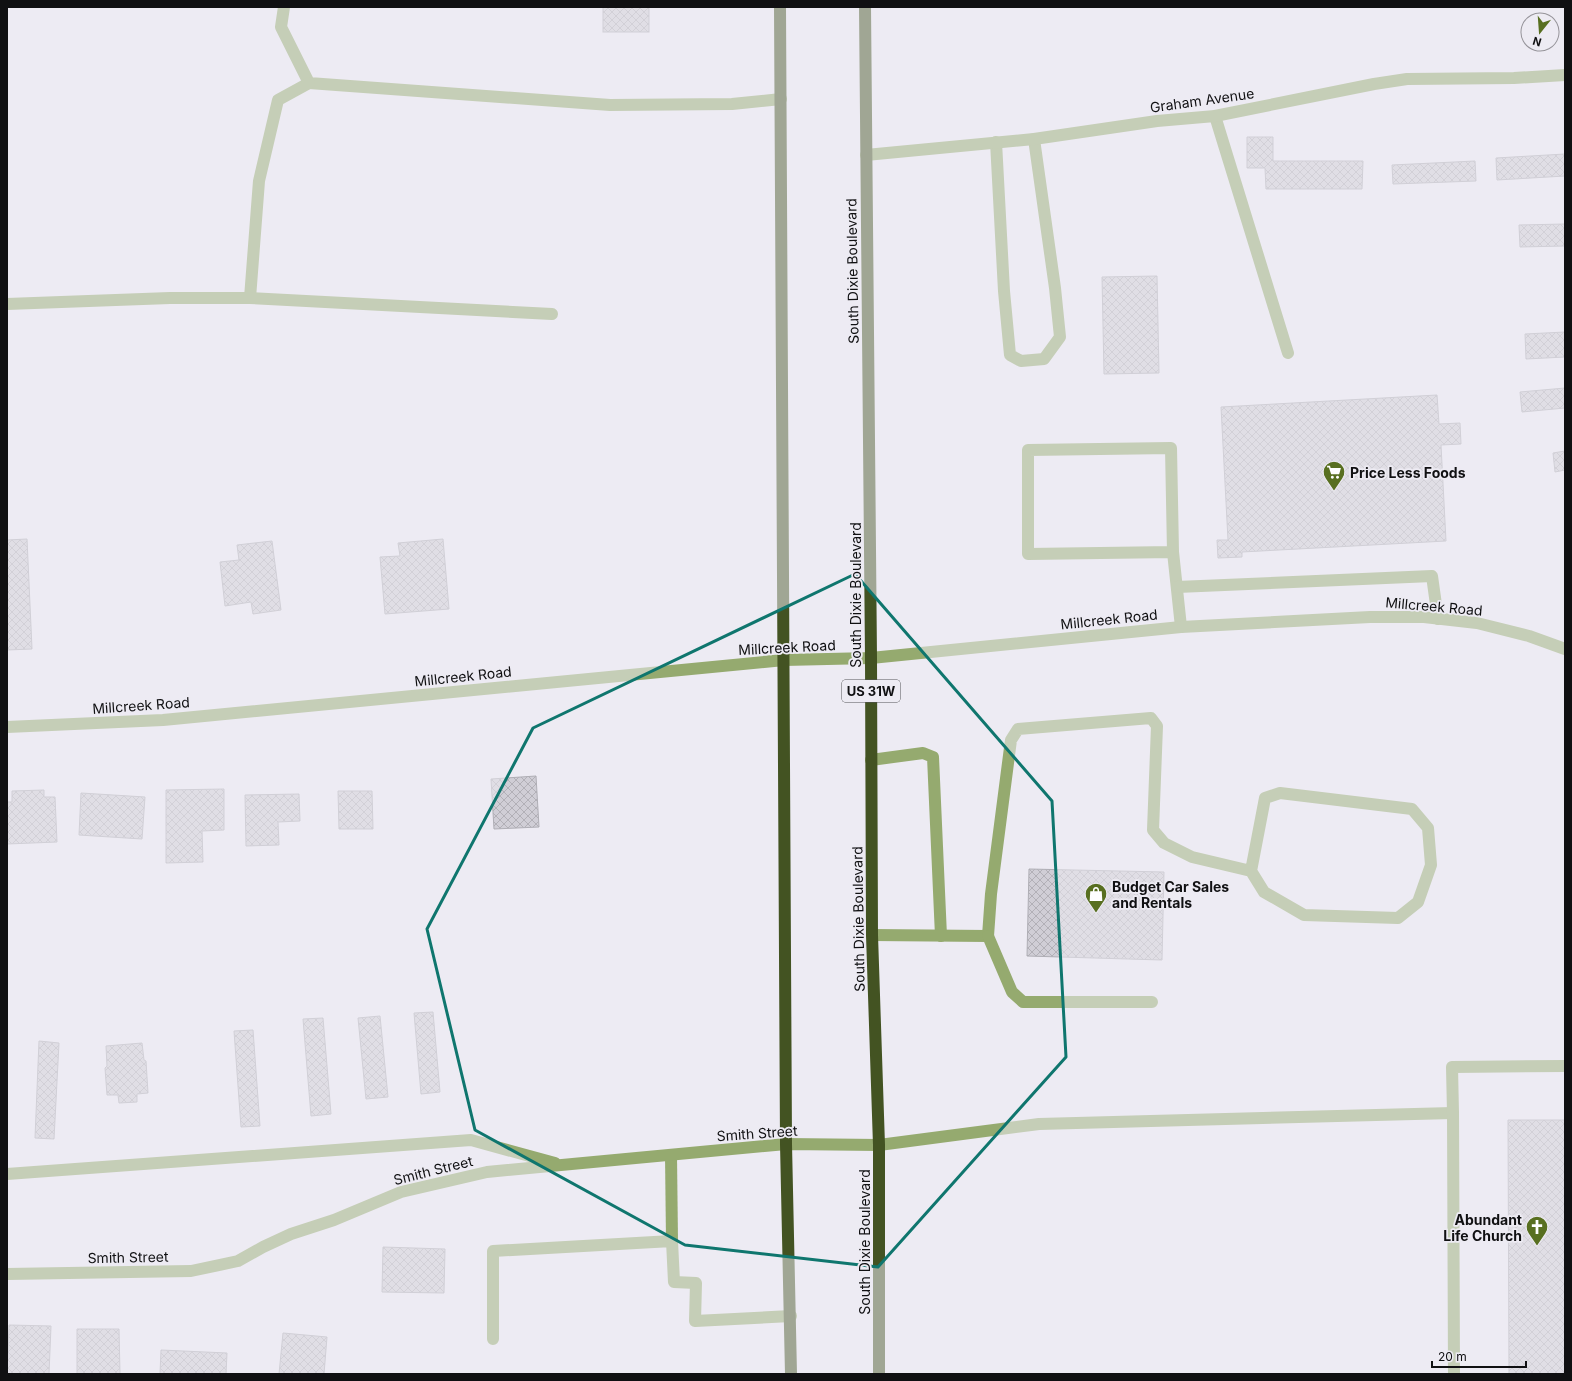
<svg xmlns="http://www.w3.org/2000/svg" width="1572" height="1381" font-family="Inter,sans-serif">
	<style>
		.building { fill: url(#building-cross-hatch); stroke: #afaeb5 }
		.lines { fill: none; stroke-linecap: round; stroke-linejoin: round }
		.minor { stroke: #95aa6f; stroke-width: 12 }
		.highway { stroke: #435322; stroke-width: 12 }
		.marked { fill: none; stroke: #0f766e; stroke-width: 3; stroke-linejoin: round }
		.labels { text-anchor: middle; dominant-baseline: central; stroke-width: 3.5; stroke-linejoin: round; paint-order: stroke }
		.shield { fill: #edebf3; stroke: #525256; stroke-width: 1 }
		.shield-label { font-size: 13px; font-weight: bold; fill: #101012 }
		.street-label { font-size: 14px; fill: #101012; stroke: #edebf3 }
		.poi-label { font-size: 14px; font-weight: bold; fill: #101012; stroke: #edebf3; text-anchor: start }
	</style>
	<defs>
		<pattern id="building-cross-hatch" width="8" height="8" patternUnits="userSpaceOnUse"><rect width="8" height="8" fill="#d0ced6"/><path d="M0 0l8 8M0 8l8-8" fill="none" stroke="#b2b0b7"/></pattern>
	</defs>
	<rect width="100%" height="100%" fill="#edebf3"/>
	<g class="building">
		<rect x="603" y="7" width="46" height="25"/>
		<polygon points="1247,137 1273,137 1273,161 1363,161 1362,189 1266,189 1265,168 1247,168"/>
		<polygon points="1565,154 1565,176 1497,180 1496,158"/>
		<polygon points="1475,161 1476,181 1393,184 1392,165"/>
		<polygon points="1565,224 1565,246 1520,247 1519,225"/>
		<polygon points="1157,276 1159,373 1104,374 1102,277"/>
		<polygon points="1565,332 1565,357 1526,359 1525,334"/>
		<polygon points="1565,388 1565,408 1522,412 1520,392"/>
		<polygon points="1437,395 1439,424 1460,423 1461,444 1441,445 1446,541 1242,552 1242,557 1218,558 1217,540 1228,540 1221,407"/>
		<polygon points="1565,451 1565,470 1555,472 1553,453"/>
		<polygon points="27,539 32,649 7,650 7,540"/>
		<polygon points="443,539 449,609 385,614 380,557 400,556 398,543"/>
		<polygon points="272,541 281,610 253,614 251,602 225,606 220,562 239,560 237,545"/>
		<polygon points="536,776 539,827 494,829 491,779"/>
		<polygon points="224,789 224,830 202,831 203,862 166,863 166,790"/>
		<polygon points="44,790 44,797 55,797 57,842 7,844 7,802 12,802 12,791"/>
		<polygon points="338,791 372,791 373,829 339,829"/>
		<polygon points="81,793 145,797 142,839 79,835"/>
		<polygon points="299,794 300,821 278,822 279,845 246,846 245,795"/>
		<polygon points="1029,869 1164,872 1162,960 1027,956"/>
		<polygon points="433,1012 440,1092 421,1094 414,1013"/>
		<polygon points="380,1016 388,1097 366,1099 358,1018"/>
		<polygon points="323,1018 331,1114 311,1116 303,1019"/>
		<polygon points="253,1030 260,1126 241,1127 234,1031"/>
		<polygon points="39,1041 59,1043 54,1139 35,1138"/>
		<polygon points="142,1043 144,1060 146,1061 148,1093 137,1094 137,1102 119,1103 118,1095 107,1095 105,1068 107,1066 106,1046"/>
		<polygon points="1508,1120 1565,1120 1565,1374 1509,1374"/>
		<polygon points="383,1247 445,1249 444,1293 382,1292"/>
		<polygon points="9,1325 51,1326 49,1374 7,1374"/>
		<polygon points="77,1329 119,1329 120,1374 77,1374"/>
		<polygon points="283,1333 327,1337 324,1374 279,1374"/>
		<polygon points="161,1350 227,1353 226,1374 160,1374"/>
	</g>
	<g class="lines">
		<g class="minor">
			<polyline points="284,7 281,27 309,83 610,105 732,104 781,99"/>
			<polyline points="1215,116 1288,353"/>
			<polyline points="996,142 1004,291 1010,355 1021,361 1044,359 1060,337 1055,288 1034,139"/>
			<polyline points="866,155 1034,139 1157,121 1215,116 1374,84 1407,79 1514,78 1565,75"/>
			<polyline points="250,298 259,181 278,100 309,83"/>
			<polyline points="7,304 170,298 250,298 552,314"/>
			<polyline points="1173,552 1028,554 1028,450 1171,448 1173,552 1181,627"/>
			<polyline points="1177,587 1432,576 1438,619"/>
			<polyline points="7,727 163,720 784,660 871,658 1181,627 1370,617 1424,617 1477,623 1529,636 1565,649"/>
			<polyline points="871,760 923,753 933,757 941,936"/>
			<polyline points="872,935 988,936 991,894 1011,740 1018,729 1151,718 1157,726 1153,830 1164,843 1192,857 1251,871 1264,892 1304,915 1398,918 1418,902 1431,865 1428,828 1412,809 1280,793 1265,798 1251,871"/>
			<polyline points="988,936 1012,992 1023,1002 1152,1002"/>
			<polyline points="671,1155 672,1241"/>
			<polyline points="7,1174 471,1140 555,1163"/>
			<polyline points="7,1274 191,1271 238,1261 263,1247 291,1234 334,1220 401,1192 487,1172 786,1144 879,1145 1039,1124 1453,1113"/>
			<polyline points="493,1339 493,1251 672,1241 674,1282 696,1283 695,1321 791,1316"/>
			<polyline points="1454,1374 1453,1113 1452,1067 1565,1066"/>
		</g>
		<g class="highway">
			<polyline points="780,7 786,1144 791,1374"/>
			<polyline points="865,7 871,658 872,935 879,1145 879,1374"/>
		</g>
	</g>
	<path d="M0 0H1572V1381H0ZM855 574 1052 801 1066 1057 878 1267 685 1245 475 1130 427 929 533 728Z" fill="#edebf3" fill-opacity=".55" fill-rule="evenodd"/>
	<path class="marked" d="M855 574 1052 801 1066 1057 878 1267 685 1245 475 1130 427 929 533 728Z"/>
	<defs>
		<g id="supermarket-pin" transform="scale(1.15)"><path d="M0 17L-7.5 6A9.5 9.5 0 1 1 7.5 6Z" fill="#586f20" stroke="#edebf3"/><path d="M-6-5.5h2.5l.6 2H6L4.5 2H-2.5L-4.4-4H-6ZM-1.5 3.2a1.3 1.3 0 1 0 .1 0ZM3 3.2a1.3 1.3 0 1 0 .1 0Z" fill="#fff"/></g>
		<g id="shop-pin" transform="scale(1.15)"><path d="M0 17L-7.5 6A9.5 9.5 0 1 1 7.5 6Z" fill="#586f20" stroke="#edebf3"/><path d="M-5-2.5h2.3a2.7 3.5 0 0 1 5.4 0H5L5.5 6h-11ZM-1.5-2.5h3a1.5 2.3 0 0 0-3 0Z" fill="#fff"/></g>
		<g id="church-pin" transform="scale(1.15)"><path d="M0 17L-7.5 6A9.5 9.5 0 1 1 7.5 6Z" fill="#586f20" stroke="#edebf3"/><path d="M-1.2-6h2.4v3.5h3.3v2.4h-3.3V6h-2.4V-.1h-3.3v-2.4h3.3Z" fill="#fff"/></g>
	</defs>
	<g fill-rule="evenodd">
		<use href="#supermarket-pin" x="1334" y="472"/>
		<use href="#shop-pin" x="1096" y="894"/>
		<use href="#church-pin" x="1537" y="1227"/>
	</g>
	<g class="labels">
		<rect class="shield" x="842" y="680" width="58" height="22" rx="3"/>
		<g class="shield-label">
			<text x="871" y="691">US 31W</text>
		</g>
		<g class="street-label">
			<text transform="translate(1202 100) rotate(-8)">Graham Avenue</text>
			<text transform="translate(852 271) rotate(-91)">South Dixie Boulevard</text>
			<text transform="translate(855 595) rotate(-90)">South Dixie Boulevard</text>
			<text transform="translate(1434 606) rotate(5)">Millcreek Road</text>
			<text transform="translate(1109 619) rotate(-6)">Millcreek Road</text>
			<text transform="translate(787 647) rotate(-3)">Millcreek Road</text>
			<text transform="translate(463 676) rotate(-6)">Millcreek Road</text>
			<text transform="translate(141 705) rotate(-4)">Millcreek Road</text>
			<text transform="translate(858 919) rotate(-91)">South Dixie Boulevard</text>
			<text transform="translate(757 1133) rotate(-4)">Smith Street</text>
			<text transform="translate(433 1170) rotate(-14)">Smith Street</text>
			<text transform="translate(864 1242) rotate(-90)">South Dixie Boulevard</text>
			<text transform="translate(128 1257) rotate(-1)">Smith Street</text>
		</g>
		<g class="poi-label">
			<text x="1350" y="472">Price Less Foods</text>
			<text x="1112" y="886">Budget Car Sales<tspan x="1112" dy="16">and Rentals</tspan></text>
			<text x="1522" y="1219" text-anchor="end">Abundant<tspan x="1522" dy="16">Life Church</tspan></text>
		</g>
	</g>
	<rect width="1572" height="1381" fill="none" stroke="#101012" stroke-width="16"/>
	<g transform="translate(1540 32) rotate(197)"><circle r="19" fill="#edebf3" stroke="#959399"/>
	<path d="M0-3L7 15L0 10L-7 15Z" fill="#586f20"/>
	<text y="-6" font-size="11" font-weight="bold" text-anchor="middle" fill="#101012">N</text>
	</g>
	<path d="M1432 1361v6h94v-6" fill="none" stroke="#101012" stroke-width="2"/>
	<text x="1438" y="1361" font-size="12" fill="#101012" stroke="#edebf3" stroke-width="3" paint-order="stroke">20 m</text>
</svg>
